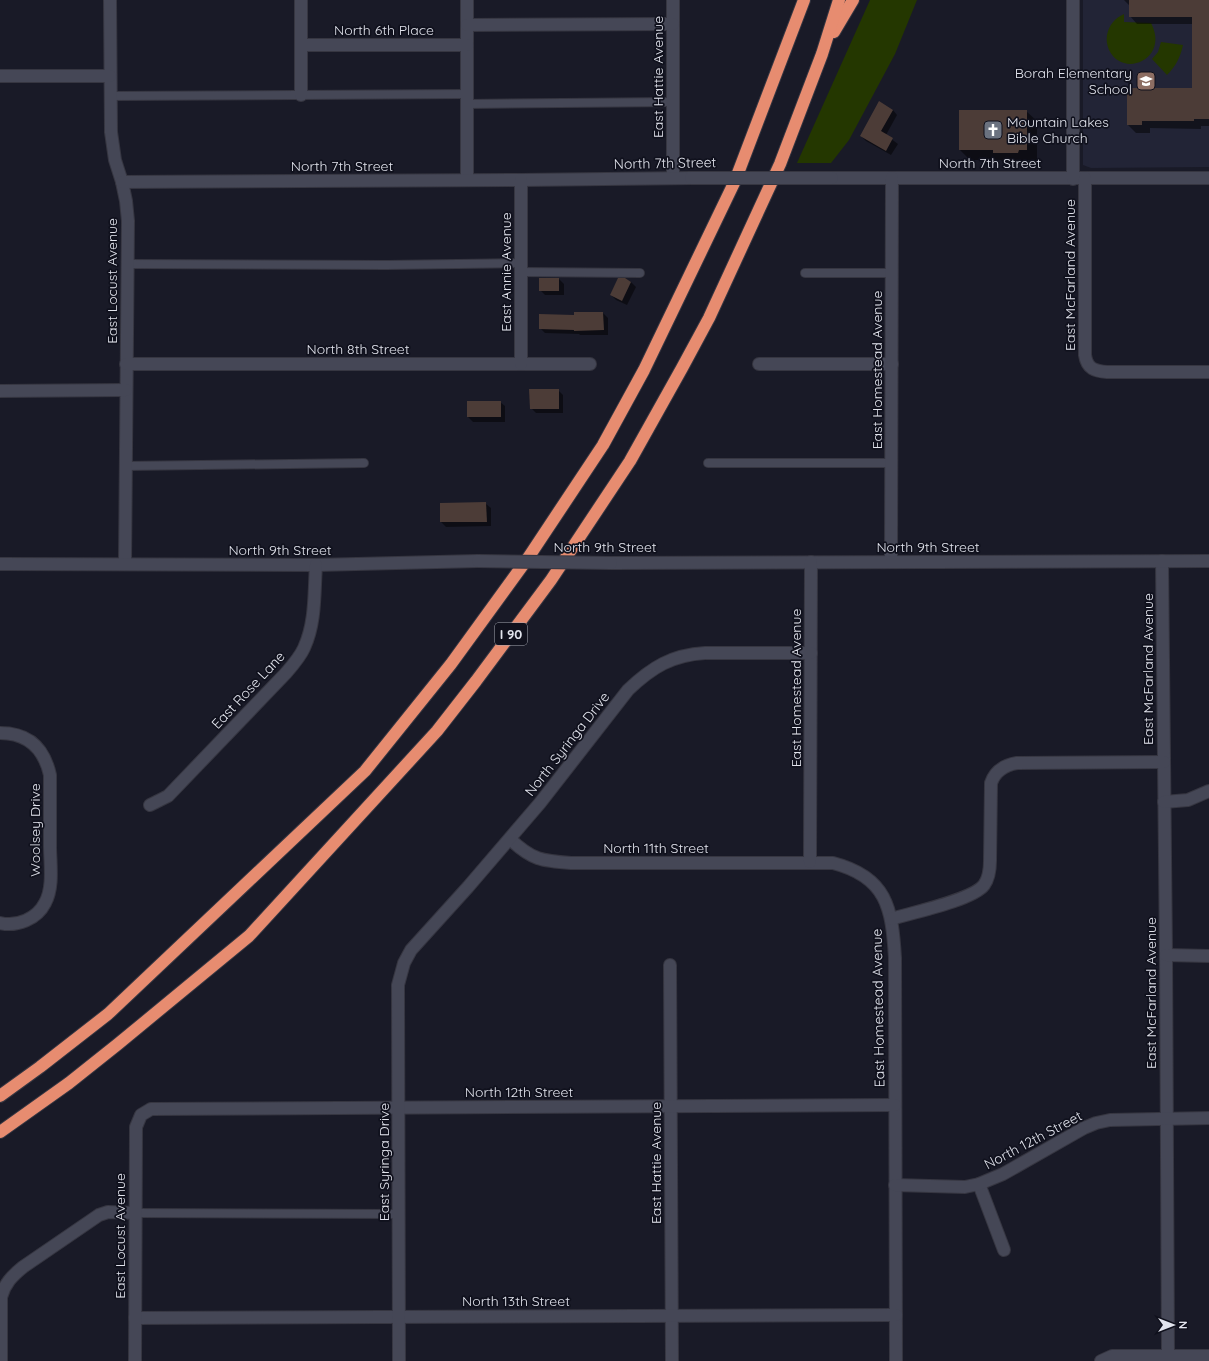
<svg xmlns="http://www.w3.org/2000/svg" width="1209" height="1361" font-family="Quicksand,sans-serif">
	<style>
		.built { fill: #222436 }
		.green { fill: #243700 }
		.shadow { fill: #0007 }
		.building { fill: #4c3c37 }
		.lines { fill: none; stroke-linecap: round; stroke-linejoin: round }
		.service-casing { stroke: #363641; stroke-width: 10 }
		.minor-casing { stroke: #363641; stroke-width: 14 }
		.motorway-casing { stroke: #363641; stroke-width: 14 }
		.service { stroke: #454756; stroke-width: 8 }
		.minor { stroke: #454756; stroke-width: 12 }
		.motorway { stroke: #e78c70; stroke-width: 12 }
		.minor-bridge-casing { stroke: #363641; stroke-width: 14; stroke-linecap: butt }
		.minor-bridge { stroke: #454756; stroke-width: 12 }
		.labels { text-anchor: middle; dominant-baseline: central; stroke-width: 3.5; stroke-linejoin: round; paint-order: stroke }
		.shield { fill: #10111d; stroke: #a3a5af; stroke-width: 1 }
		.shield-label { font-size: 13px; font-weight: bold; fill: #e2e4ed }
		.street-label { font-size: 14px; fill: #e2e4ed; stroke: #10111d }
		.poi-label { font-size: 14px; fill: #e2e4ed; stroke: #10111d; text-anchor: end }
	</style>
	<rect width="100%" height="100%" fill="#191a27"/>
	<polygon class="built" points="1083,0 1209,0 1209,167 1091,168 1083,165"/>
	<g class="green">
		<polygon points="870,0 917,0 895,54 849,140 831,163 797,163"/>
		<path d="M1124 14V22L1151 23C1170 59 1123 79 1109 50 1107 45 1106 40 1107 35 1109 25 1115 18 1124 14Z"/>
		<path d="M1161 42 1183 45C1180 58 1176 66 1167 75L1152 59 1158 52Z"/>
	</g>
	<g class="shadow">
		<polygon points="1124,0 1209,0 1209,126 1201,126 1201,129 1150,128 1150,133 1136,133 1128,125 1128,89 1193,89 1193,24 1137,24 1130,16 1130,6"/>
		<polygon points="893,110 897,115 886,135 898,144 891,155 866,141 861,136"/>
		<polygon points="1026,111 1037,121 1037,160 1028,160 1028,163 1004,163 1001,160 970,160 960,150"/>
		<polygon points="559,279 564,284 564,295 545,295 540,290"/>
		<polygon points="624,279 631,282 636,287 627,305 616,300 611,295"/>
		<polygon points="603,313 608,318 608,335 580,335 579,334 545,333 540,328"/>
		<polygon points="558,390 563,395 563,413 536,413 531,408"/>
		<polygon points="500,402 505,406 505,422 473,422 468,417"/>
		<polygon points="486,504 491,508 491,526 446,527 441,522"/>
	</g>
	<g class="building">
		<polygon points="1129,0 1209,0 1209,119 1194,119 1194,121 1142,121 1142,125 1127,125 1127,88 1192,88 1192,17 1129,17"/>
		<polygon points="879,101 893,110 881,131 893,138 886,151 860,136"/>
		<polygon points="959,110 1027,110 1027,150 1019,150 1018,153 993,153 993,150 959,150"/>
		<rect x="539" y="278" width="20" height="13"/>
		<polygon points="618,278 625,278 631,282 622,301 610,295"/>
		<polygon points="574,312 603,312 604,330 574,331 574,330 539,329 539,314 574,315"/>
		<polygon points="529,389 559,389 559,409 530,409"/>
		<rect x="467" y="401" width="34" height="16"/>
		<polygon points="486,502 487,522 440,522 440,503"/>
	</g>
	<g class="lines">
		<g class="service-casing">
			<g id="service">
				<polyline points="110,96 467,94"/>
				<polyline points="467,104 673,102"/>
				<polyline points="127,264 387,265 521,263"/>
				<polyline points="521,272 640,273"/>
				<polyline points="805,273 892,273"/>
				<polyline points="708,463 892,463"/>
				<polyline points="125,466 364,463"/>
				<polyline points="135,1213 399,1214"/>
			</g>
		</g>
		<g class="minor-casing">
			<g id="minor">
				<polyline points="110,0 111,132 115,160 122,182 126,201 128,221 125,564"/>
				<polyline points="467,0 467,180"/>
				<polyline points="673,0 673,178"/>
				<polyline points="467,25 673,24"/>
				<polyline points="301,45 467,45"/>
				<polyline points="0,76 110,76"/>
				<polyline points="301,95 301,0"/>
				<polyline points="832,178 1209,178"/>
				<path d="M1085 178V355C1087 369 1095 371 1107 372H1209"/>
				<polyline points="1073,179 1073,0"/>
				<polyline points="122,182 521,180 691,178"/>
				<polyline points="126,364 590,364"/>
				<polyline points="521,364 521,180"/>
				<polyline points="759,364 892,364"/>
				<polyline points="0,391 126,390"/>
				<polyline points="1162,561 1166,955 1168,1356"/>
				<polyline points="891,562 892,178"/>
				<polyline points="611,563 1209,561"/>
				<polyline points="0,564 316,565 478,561"/>
				<path d="M0 733C28 733 44 748 50 775 50 798 50 822 50 846 50 863 54 887 45 903 37 919 17 927 0 923"/>
				<polyline points="1164,802 1188,800 1209,791"/>
				<path d="M150 805 168 796 286 673C293 665 300 657 304 648 316 622 314 593 316 565"/>
				<path d="M510 839C532 860 542 861 571 863H833C887 877 892 908 895 958L896 1361"/>
				<polyline points="810,862 811,562"/>
				<path d="M891 919C911 913 973 900 984 885 989 878 990 869 990 861L991 783C995 771 1005 765 1017 763L1164 762"/>
				<polyline points="1166,955 1209,956"/>
				<polyline points="670,965 672,1361"/>
				<polyline points="979,1184 1004,1250"/>
				<polyline points="895,1185 965,1187 979,1184 1003,1174 1084,1128 1096,1123 1110,1120 1209,1118"/>
				<polyline points="135,1318 896,1315"/>
				<path d="M1 1361V1297C5 1283 12 1276 23 1267L99 1215 108 1212 135 1213"/>
				<polyline points="135,1361 136,1127 141,1115 151,1109 895,1105"/>
				<path d="M399 1361 398 985 404 963 411 950 468 887 540 803 628 690C652 667 672 655 705 653H811"/>
				<polyline points="1101,1361 1112,1356 1209,1356"/>
			</g>
		</g>
		<g class="motorway-casing">
			<g id="motorway">
				<polyline points="834,32 853,0"/>
				<polyline points="0,1096 40,1067 108,1014 365,771 451,664 528,558 603,445 644,370 735,181 804,0"/>
				<polyline points="0,1132 69,1083 118,1044 249,936 437,731 476,681 551,580 630,461 682,368 709,318 780,164 822,54 839,0"/>
			</g>
		</g>
		<use href="#service" class="service"/>
		<use href="#minor" class="minor"/>
		<use href="#motorway" class="motorway"/>
		<g class="minor-bridge-casing">
			<g id="minor-bridge">
				<polyline points="691,178 832,178"/>
				<polyline points="478,561 611,563"/>
			</g>
		</g>
		<use href="#minor-bridge" class="minor-bridge"/>
	</g>
	<defs>
		<g id="school-square" transform="scale(1)"><rect x="-9" y="-9" width="18" height="18" rx="4" fill="#8d6e63" stroke="#10111d"/><path d="M0-5L7-2L0 1L-7-2ZM-4 1L0 2.5L4 1V4Q0 6-4 4Z" fill="#fff"/></g>
		<g id="church-square" transform="scale(1)"><rect x="-9" y="-9" width="18" height="18" rx="4" fill="#6b7280" stroke="#10111d"/><path d="M-1.2-6h2.4v3.5h3.3v2.4h-3.3V6h-2.4V-.1h-3.3v-2.4h3.3Z" fill="#fff"/></g>
	</defs>
	<g fill-rule="evenodd">
		<use href="#school-square" x="1146" y="81"/>
		<use href="#church-square" x="993" y="130"/>
	</g>
	<g class="labels">
		<rect class="shield" x="495" y="623" width="32" height="22" rx="3"/>
		<g class="shield-label">
			<text x="511" y="634">I 90</text>
		</g>
		<g class="street-label">
			<text x="384" y="30">North 6th Place</text>
			<text transform="translate(658 77) rotate(-90)">East Hattie Avenue</text>
			<text transform="translate(665 163) rotate(-1)">North 7th Street</text>
			<text x="990" y="163">North 7th Street</text>
			<text x="342" y="166">North 7th Street</text>
			<text transform="translate(506 272) rotate(-90)">East Annie Avenue</text>
			<text transform="translate(1070 275) rotate(-90)">East McFarland Avenue</text>
			<text transform="translate(112 281) rotate(-90)">East Locust Avenue</text>
			<text x="358" y="349">North 8th Street</text>
			<text transform="translate(877 370) rotate(-90)">East Homestead Avenue</text>
			<text x="605" y="547">North 9th Street</text>
			<text x="928" y="547">North 9th Street</text>
			<text x="280" y="550">North 9th Street</text>
			<text transform="translate(1148 669) rotate(-90)">East McFarland Avenue</text>
			<text transform="translate(796 688) rotate(-90)">East Homestead Avenue</text>
			<text transform="translate(248 690) rotate(-47)">East Rose Lane</text>
			<text transform="translate(567 744) rotate(-52)">North Syringa Drive</text>
			<text transform="translate(35 830) rotate(-90)">Woolsey Drive</text>
			<text x="656" y="848">North 11th Street</text>
			<text transform="translate(1151 993) rotate(-90)">East McFarland Avenue</text>
			<text transform="translate(878 1008) rotate(-91)">East Homestead Avenue</text>
			<text x="519" y="1092">North 12th Street</text>
			<text transform="translate(1033 1140) rotate(-28)">North 12th Street</text>
			<text transform="translate(384 1162) rotate(-90)">East Syringa Drive</text>
			<text transform="translate(656 1163) rotate(-90)">East Hattie Avenue</text>
			<text transform="translate(120 1236) rotate(-90)">East Locust Avenue</text>
			<text x="516" y="1301">North 13th Street</text>
		</g>
		<g class="poi-label">
			<text x="1132" y="73">Borah Elementary<tspan x="1132" dy="16">School</tspan></text>
			<text x="1007" y="122" text-anchor="start">Mountain Lakes<tspan x="1007" dy="16">Bible Church</tspan></text>
		</g>
	</g>
	<g transform="translate(1173 1325) rotate(90)" stroke="#10111d" stroke-width="3" paint-order="stroke">
	<path d="M0-3L7 15L0 10L-7 15Z" fill="#e2e4ed"/>
	<text y="-6" font-size="11" font-weight="bold" text-anchor="middle" fill="#e2e4ed">N</text>
	</g>
</svg>
